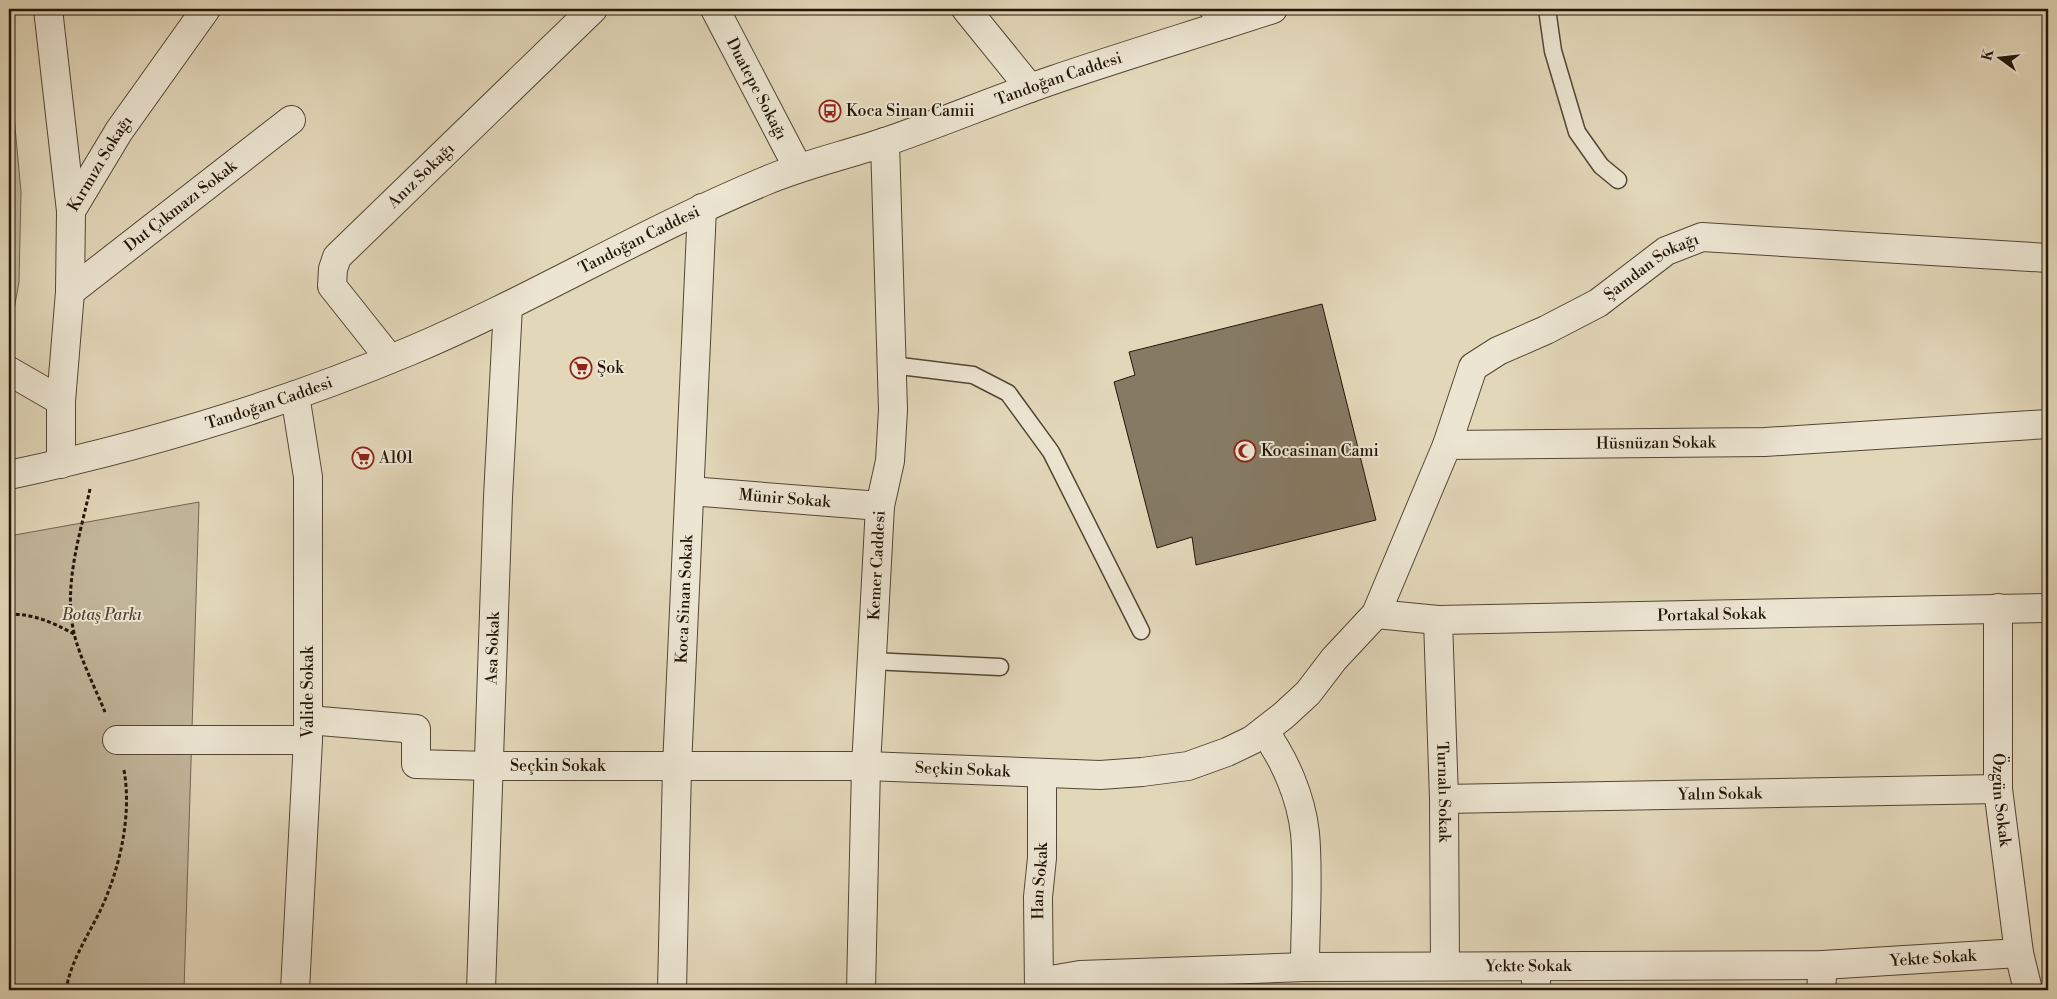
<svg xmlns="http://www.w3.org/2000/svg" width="2057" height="999" font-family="'Libre Bodoni',serif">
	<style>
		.green { fill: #c2b69b; stroke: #726652 }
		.building { fill: #867a64; stroke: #231608 }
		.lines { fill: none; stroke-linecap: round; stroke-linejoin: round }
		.service-casing { stroke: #534634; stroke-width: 19 }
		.minor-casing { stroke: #534634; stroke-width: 30 }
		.tertiary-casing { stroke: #534634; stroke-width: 30 }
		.path { stroke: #231608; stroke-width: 3; stroke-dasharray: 4 2.5; stroke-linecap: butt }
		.service { stroke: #ece5d2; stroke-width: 16 }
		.minor { stroke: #ece5d2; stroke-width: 28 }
		.tertiary { stroke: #ece5d2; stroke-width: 28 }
		.labels { text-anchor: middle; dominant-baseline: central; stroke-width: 4; stroke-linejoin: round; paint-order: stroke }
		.street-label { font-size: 16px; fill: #231608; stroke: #ece5d2 }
		.poi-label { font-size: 16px; fill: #231608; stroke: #ece5d2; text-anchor: start }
		.park-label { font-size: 16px; font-style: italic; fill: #534634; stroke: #ece5d2 }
	</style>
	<rect width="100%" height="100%" fill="#e2d7b9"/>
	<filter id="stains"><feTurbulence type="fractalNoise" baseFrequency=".004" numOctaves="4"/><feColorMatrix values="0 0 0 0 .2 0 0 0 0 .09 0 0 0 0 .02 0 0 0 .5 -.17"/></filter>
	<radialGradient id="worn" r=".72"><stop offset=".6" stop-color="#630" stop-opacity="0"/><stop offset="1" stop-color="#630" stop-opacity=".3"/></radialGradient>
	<g class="green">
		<polygon points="9,62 21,192 19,282 11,326 9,327"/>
		<polygon points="199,502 184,990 9,990 9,536"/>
	</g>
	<polygon class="building" points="1322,304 1376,520 1196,565 1192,537 1157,548 1114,382 1135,375 1129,352"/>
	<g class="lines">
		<g class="service-casing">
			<g id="service">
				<polyline points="1547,9 1553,51 1577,132 1601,166 1618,180"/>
				<polyline points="892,365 973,375 1008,393 1051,452 1141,631"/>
				<polyline points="871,661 1000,667"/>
			</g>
		</g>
		<g class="minor-casing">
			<g id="minor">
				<polyline points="48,9 71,211"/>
				<path id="s1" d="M715 9 798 168"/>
				<polyline points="966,9 1030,88"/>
				<polyline points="1214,9 1226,24"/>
				<path id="s2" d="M70 292 291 120"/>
				<path id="s3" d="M390 359 332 286 333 269 337 257 593 9"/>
				<polyline points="9,371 61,401"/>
				<polyline points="295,395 308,477 308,740 295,990"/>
				<path id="s4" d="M1447 445 1473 367 1498 351 1546 330 1598 303 1666 251 1702 237 2048 258"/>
				<path id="s5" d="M61 464V401L70 292 71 211 119 131 206 9"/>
				<path id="s6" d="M690 491 880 506"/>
				<path id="s7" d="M1998 608V789L2019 953 2028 990"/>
				<path id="s8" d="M1376 614 1438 620 2048 608"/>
				<path id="s9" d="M1438 620 1444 799 1445 966"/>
				<path id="s10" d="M308 720 416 729V764L489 766H866L1100 775 1142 772 1188 766 1227 752 1252 740 1283 716 1308 693 1334 659 1376 614 1447 445 1765 442 2048 424"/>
				<path d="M1264 731C1285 760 1301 797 1305 833 1309 876 1305 923 1305 967"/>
				<polyline points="117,740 308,740"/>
				<path id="s11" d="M1444 799 1998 789"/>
				<path id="s12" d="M1039 982 1080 975 1305 967 1823 965 2019 953"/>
				<path id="s13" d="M481 990 498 497 508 306"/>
				<path id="s14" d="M672 990 677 767 702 208"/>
				<path id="s15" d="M1039 990 1038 897 1042 858V773"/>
				<polyline points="1536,990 1536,967"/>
				<polyline points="1821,990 1823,965"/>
			</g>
		</g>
		<g class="tertiary-casing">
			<g id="tertiary">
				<path id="s16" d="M9 475C145 446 281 405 410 351 531 300 644 231 765 181 805 164 847 155 888 141 943 122 997 99 1053 80 1126 55 1200 33 1273 9"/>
				<path id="s17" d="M861 990 866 766 872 656 880 506 890 461 893 410 885 142"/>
			</g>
		</g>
		<g class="path">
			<path d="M90 489C80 535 63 586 74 633 79 656 96 690 105 712"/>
			<path d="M9 614C34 614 52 622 74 634"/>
			<path d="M66 990C71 960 88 936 101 909 120 868 132 815 124 770"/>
		</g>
		<use href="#service" class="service"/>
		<use href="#minor" class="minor"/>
		<use href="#tertiary" class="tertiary"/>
	</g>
	<defs>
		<g id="bus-ring" transform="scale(1.125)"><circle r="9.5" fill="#ece5d2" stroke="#8f2418" stroke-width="1.5"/><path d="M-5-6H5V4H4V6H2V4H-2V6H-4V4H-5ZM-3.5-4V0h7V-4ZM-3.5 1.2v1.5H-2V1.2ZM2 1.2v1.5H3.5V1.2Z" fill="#8f2418"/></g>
		<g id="supermarket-ring" transform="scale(1.125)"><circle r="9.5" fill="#ece5d2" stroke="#8f2418" stroke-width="1.5"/><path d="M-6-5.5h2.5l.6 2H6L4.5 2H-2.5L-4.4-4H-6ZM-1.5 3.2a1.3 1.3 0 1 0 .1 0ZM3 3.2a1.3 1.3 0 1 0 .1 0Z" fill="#8f2418"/></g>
		<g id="mosque-ring" transform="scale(1.125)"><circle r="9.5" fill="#ece5d2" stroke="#8f2418" stroke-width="1.5"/><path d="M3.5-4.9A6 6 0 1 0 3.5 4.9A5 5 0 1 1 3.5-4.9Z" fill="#8f2418"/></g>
	</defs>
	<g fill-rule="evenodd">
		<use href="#bus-ring" x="830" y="111"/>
		<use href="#supermarket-ring" x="581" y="368"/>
		<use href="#mosque-ring" x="1245" y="451"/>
		<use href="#supermarket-ring" x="363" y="458"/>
	</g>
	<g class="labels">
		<g class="street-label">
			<text stroke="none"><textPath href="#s16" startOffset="1125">Tandoğan Caddesi</textPath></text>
			<text stroke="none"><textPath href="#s1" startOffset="90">Duatepe Sokağı</textPath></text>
			<text stroke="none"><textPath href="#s5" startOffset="309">Kırmızı Sokağı</textPath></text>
			<text stroke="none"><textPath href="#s3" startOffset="240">Anız Sokağı</textPath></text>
			<text stroke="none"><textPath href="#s2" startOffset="140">Dut Çıkmazı Sokak</textPath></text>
			<text stroke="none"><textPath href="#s16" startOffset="675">Tandoğan Caddesi</textPath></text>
			<text stroke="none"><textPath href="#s4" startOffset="288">Şamdan Sokağı</textPath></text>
			<text stroke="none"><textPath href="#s16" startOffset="270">Tandoğan Caddesi</textPath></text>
			<text stroke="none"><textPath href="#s10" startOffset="1555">Hüsnüzan Sokak</textPath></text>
			<text stroke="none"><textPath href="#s6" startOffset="95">Münir Sokak</textPath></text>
			<text stroke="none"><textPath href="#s17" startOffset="425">Kemer Caddesi</textPath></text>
			<text stroke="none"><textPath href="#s14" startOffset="391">Koca Sinan Sokak</textPath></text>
			<text stroke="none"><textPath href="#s8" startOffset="336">Portakal Sokak</textPath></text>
			<text stroke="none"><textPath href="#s13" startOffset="342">Asa Sokak</textPath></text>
			<text transform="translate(308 692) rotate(-90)">Valide Sokak</text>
			<text stroke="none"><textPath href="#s10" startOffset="285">Seçkin Sokak</textPath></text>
			<text stroke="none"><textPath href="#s10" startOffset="690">Seçkin Sokak</textPath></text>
			<text stroke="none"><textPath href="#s9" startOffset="172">Turnalı Sokak</textPath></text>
			<text stroke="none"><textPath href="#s11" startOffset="276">Yalın Sokak</textPath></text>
			<text stroke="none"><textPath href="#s7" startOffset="192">Özgün Sokak</textPath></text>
			<text stroke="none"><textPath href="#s15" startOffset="109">Han Sokak</textPath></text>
			<text stroke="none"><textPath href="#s12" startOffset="895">Yekte Sokak</textPath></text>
			<text stroke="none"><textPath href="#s12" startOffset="490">Yekte Sokak</textPath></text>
		</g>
		<g class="poi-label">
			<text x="846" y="111">Koca Sinan Camii</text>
			<text x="597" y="368">Şok</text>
			<text x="1261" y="451">Kocasinan Cami</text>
			<text x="379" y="458">A101</text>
		</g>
		<g class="park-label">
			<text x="102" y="615">Botaş Parkı</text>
		</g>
	</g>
	<rect width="2057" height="999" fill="none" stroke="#e2d7b9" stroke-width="30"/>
	<rect x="10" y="10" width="2037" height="979" fill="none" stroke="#231608" stroke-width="2.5"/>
	<rect x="15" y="15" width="2027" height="969" fill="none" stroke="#231608"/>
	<g transform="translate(2000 58) rotate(285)" stroke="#ece5d2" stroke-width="4" paint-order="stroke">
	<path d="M0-4L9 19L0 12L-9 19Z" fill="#231608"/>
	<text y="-8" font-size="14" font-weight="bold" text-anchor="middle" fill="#231608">K</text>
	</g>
	<rect width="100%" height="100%" filter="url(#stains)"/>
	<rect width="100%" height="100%" fill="url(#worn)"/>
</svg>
